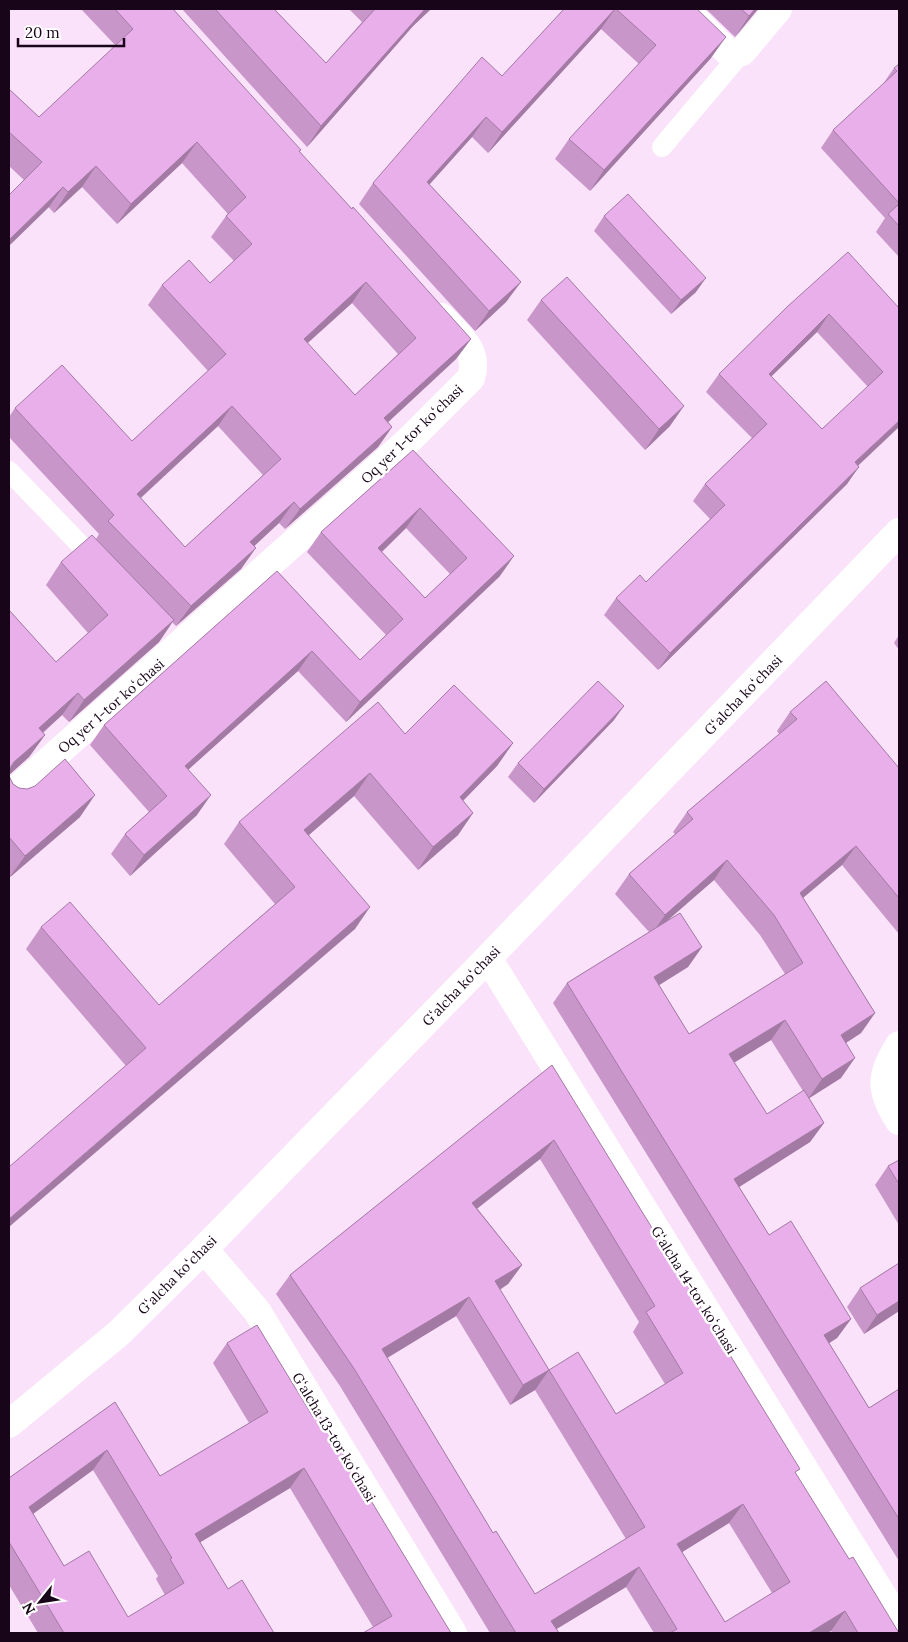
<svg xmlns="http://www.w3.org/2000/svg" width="908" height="1642" font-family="Lora,serif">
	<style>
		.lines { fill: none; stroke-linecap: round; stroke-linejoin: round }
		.service { stroke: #fff; stroke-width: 20 }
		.minor { stroke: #fff; stroke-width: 28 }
		.tertiary { stroke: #fff; stroke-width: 28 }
		.wall { fill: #c896c9; fill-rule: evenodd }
		.shaded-wall { fill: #a37aa4 }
		.building { fill: #e9afea; stroke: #a37aa4; fill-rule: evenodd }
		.labels { text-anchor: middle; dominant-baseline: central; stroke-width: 5; stroke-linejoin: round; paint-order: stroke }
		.street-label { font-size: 14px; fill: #19051a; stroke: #fff }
	</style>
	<rect width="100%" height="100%" fill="#fae2fa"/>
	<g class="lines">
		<g class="service">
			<polyline points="662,147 742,52"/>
			<polyline points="9,471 99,564"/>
		</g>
		<g class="minor">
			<polyline points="684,9 728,52 735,54 742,52 778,9"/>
			<path d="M9 796 407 442 471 378C480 350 459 336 441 317"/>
			<polyline points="488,958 899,1622"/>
			<path d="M899 1045C880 1076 879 1090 899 1121"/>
			<polyline points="204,1249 257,1311 453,1633"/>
		</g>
		<polyline class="tertiary" points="9,1424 119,1333 204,1249 488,958 899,532"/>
	</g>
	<g class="wall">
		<path d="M81 9H173L299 152 471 339 456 359 388 422 392 427 378 447 285 529 279 523 254 546 241 569 176 626 172 622 159 642 69 722 62 715 43 733 45 735 29 757 9 775V776L13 784 19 788 80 817 9 878V610L56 662 88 633 46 585 61 562 96 539 99 534 9 437V417L15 408 132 441 208 371 148 305 162 285 210 283 234 261 211 237 226 216 228 214 182 163 117 224 82 187 54 213 24 180 9 166V89L39 117 116 46ZM352 303 398 354 355 395 307 343ZM218 426 263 475 185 547 141 498Z"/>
		<polygon points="182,9 274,9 326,63 362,22 349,9 431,9 413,26 307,147"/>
		<polygon points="564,9 697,9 711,58 590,191 555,159 569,139 639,64 601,29 488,153 472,137 429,184 521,282 506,302 475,331 359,204 373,183 502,76"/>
		<polygon points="706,9 758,9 735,37"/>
		<polygon points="899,64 899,257 876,232 885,218 821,148 833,130 883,84 894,68"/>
		<polygon points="604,216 696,292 671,314 594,231"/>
		<polygon points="541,300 670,426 645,450 527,320"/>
		<path d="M788 306 899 308 858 466 847 484 658 670 604 615 616 598 646 582 710 519 693 501 705 484 752 438 706 392 719 374ZM817 332 868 387 822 429 771 377Z"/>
		<path d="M413 450 500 576 346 722 298 671 188 770 197 815 130 876 111 854 125 834 149 812 90 745 104 725 277 571 360 660 386 635 307 552 321 532ZM406 528 450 574 425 598 382 552Z"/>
		<polygon points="899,635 899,650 894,643"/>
		<path d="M790 712 899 768V934L842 865 803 898 875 1013 861 1033 846 1043 841 1078 809 1098 824 1123 810 1142 739 1187 769 1235 851 1319 837 1338 829 1343 869 1408 899 1389V1561L553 1003 567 983 649 932 615 894 629 874 675 834 673 832 687 812 779 734 777 731ZM714 880 760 935 785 974 689 1034 659 985 688 967 702 947 667 920ZM771 1040 803 1091 767 1114 734 1062Z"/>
		<polygon points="614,720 534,803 508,777 518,763"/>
		<polygon points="405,734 513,743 497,766 463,801 473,813 458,835 418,870 354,796 309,835 355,929 126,1066 26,949 41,927 159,1005 275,904 224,844 239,822"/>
		<path d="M552 1065 796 1474 849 1559 899 1633H833L831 1631 827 1633H654L626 1587 556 1629 559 1633H490L340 1386 276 1294 290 1275ZM540 1159 639 1322 633 1332 665 1384 616 1414 549 1370 500 1290 508 1284 522 1265 477 1208ZM456 1316 510 1405 535 1390 626 1539 535 1594 493 1533 387 1358ZM729 1523 772 1593 725 1622 682 1552Z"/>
		<polygon points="899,1160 899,1225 875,1185 888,1166"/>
		<polygon points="899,1263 899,1311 864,1334 847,1307 860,1288"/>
		<path d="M227 1343 313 1417 451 1633 373 1627 290 1488 200 1542 228 1589 274 1633H38L9 1585V1478L115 1402 160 1476 249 1423 213 1363ZM93 1470 158 1576 156 1579 165 1595 128 1617 64 1566 33 1514Z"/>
	</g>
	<g class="shaded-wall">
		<polygon points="425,9 431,9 413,26 307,147 321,126"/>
		<polygon points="615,9 601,29 488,153 502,132"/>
		<polygon points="755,9 758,9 735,37 749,16"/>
		<polygon points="726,37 711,58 590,191 604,170"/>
		<polygon points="486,117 472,137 413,203 427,182"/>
		<polygon points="197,142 182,163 117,224 131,204"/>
		<polygon points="96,166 82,187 54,213 68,192"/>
		<polygon points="63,187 49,207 9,246 9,240"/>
		<polygon points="706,278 696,292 671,314 681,300"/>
		<polygon points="366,282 352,303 289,360 304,339"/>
		<polygon points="521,282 506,302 475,331 489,311"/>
		<polygon points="829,314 817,332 756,391 769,374"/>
		<polygon points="471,339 456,359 370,439 384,418"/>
		<polygon points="232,406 218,426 123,514 137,494"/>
		<polygon points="684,406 670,426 645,450 659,429"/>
		<polygon points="899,421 899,427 843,480 855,462"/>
		<polygon points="392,427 378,447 285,529 300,509"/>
		<polygon points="859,467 847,484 658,670 670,653"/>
		<polygon points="294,502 279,523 236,563 250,542"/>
		<polygon points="420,508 406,528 364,569 378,548"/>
		<polygon points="256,548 241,569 176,626 191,606"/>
		<polygon points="514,556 500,576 346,722 360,702"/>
		<polygon points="174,620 159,642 69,722 84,700"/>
		<polygon points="312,651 298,671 170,786 185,766"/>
		<polygon points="78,693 62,715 23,750 39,728"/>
		<polygon points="624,706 614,720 534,803 544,789"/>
		<polygon points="45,735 29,757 9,775 9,770 14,762"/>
		<polygon points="513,743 497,766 444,820 460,797"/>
		<polygon points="370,773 354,796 289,852 304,830"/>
		<polygon points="95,795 80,817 9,878 25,856"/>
		<polygon points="211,795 197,815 130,876 144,855"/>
		<polygon points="473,813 458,835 418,870 433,847"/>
		<polygon points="856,846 842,865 786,912 800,893"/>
		<polygon points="727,860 714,880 651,935 665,915"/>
		<polygon points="370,907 355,929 9,1227 9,1219"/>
		<polygon points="702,947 688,967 640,997 654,977"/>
		<polygon points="875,1013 861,1033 827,1055 841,1035"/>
		<polygon points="785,1020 771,1040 716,1074 729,1054"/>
		<polygon points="855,1058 841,1078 808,1099 822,1079"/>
		<polygon points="824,1123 810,1142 720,1199 734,1179"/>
		<polygon points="554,1140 540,1159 459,1223 472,1203"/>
		<polygon points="522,1265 508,1284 481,1301 495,1281"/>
		<polygon points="469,1297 456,1316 369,1369 382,1349"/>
		<polygon points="899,1301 899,1311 864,1334 877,1315"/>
		<polygon points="851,1319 837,1338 811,1355 824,1335"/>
		<polygon points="549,1370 535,1390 510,1405 523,1385"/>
		<polygon points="107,1450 93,1470 15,1527 29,1507"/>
		<polygon points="304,1468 290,1488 181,1554 195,1534"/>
		<polygon points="743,1504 729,1523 663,1564 677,1544"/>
		<polygon points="639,1567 626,1587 550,1633 551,1621"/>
		<polygon points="845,1611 831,1631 827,1633 809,1633"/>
	</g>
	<g class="building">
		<path d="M115 9H173L301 150 299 151 352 209 353 207 471 339 384 418 392 427 300 509 294 502 250 542 256 548 191 606 108 521 114 515 15 408 62 365 132 441 226 354 162 285 189 260 210 283 252 244 226 216 246 197 197 142 131 204 96 166 68 192 63 187 9 240V195L42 162 9 132V89L39 117 133 29ZM366 282 416 338 355 395 304 339ZM232 406 281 459 185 547 137 494Z"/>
		<polygon points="215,9 274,9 326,63 375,9 425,9 321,126"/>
		<polygon points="564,9 615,9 502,132 486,117 427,182 521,282 489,311 373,183 482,57 502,76"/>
		<polygon points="616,9 697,9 726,37 604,170 569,139 656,45"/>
		<polygon points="741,9 755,9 749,16"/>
		<polygon points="899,64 899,203 833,130 897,71 894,68"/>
		<polygon points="628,194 706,278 681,300 604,216"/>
		<polygon points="899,204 899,226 888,214"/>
		<path d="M848 252 899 308V421L855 462 859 467 670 653 616 598 640 575 646 582 725 505 705 484 767 424 719 374 788 306ZM829 314 883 372 822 429 769 374Z"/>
		<polygon points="567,277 684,406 659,429 541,300"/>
		<path d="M413 450 514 556 360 702 312 651 185 766 211 795 144 855 125 834 167 796 104 725 277 571 360 660 403 619 321 532ZM420 508 467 558 425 598 378 548Z"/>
		<polygon points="92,535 174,620 84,700 78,693 39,728 45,735 14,762 10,768 9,776 13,784 19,788 27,789 35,786 65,759 95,795 25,856 9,837 9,610 56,662 108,615 61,562"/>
		<polygon points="598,681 624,706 544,789 518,763"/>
		<polygon points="826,681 899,768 899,898 856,846 800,893 875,1013 841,1035 855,1058 822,1079 785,1020 729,1054 767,1114 804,1090 824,1123 734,1179 769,1235 791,1221 851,1319 824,1335 869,1408 899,1389 899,1519 567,983 680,913 702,947 654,977 689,1034 803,963 774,915 727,860 665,915 629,874 693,819 687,812 797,719 790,712"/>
		<polygon points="454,685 513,743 460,797 473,813 433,847 370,773 304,830 370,907 9,1219 9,1167 146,1048 41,927 70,902 159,1005 295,887 239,822 378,702 405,734"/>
		<path d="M552 1065 800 1469 795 1472 849 1559 853 1557 899 1633H858L845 1611 809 1633H670L677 1629 639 1567 551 1621 559 1633H516L353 1367 290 1275ZM554 1140 655 1306 646 1312 683 1373 616 1414 578 1352 549 1370 495 1281 522 1265 472 1203ZM469 1297 523 1385 549 1370 645 1527 535 1594 496 1531 493 1533 382 1349ZM743 1504 790 1582 725 1622 677 1544Z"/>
		<polygon points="899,1160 899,1184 888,1166"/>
		<polygon points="899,1263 899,1301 877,1315 860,1288"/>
		<path d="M257 1325 313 1417 318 1413 451 1633H363L392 1616 304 1468 195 1534 228 1589 242 1580 274 1633H64L9 1542V1478L115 1402 160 1476 268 1412 227 1343ZM107 1450 172 1558 170 1559 184 1583 128 1617 89 1551 64 1566 29 1507Z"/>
	</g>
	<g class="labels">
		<g class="street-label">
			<text transform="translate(412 434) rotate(-44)">Oq yer 1-tor koʻchasi</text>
			<text transform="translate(743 695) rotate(-46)">Gʻalcha koʻchasi</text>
			<text transform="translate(111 706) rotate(-41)">Oq yer 1-tor koʻchasi</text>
			<text transform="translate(461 986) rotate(-46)">Gʻalcha koʻchasi</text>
			<text transform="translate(177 1275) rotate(-45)">Gʻalcha koʻchasi</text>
			<text transform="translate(694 1290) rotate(58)">Gʻalcha 14-tor koʻchasi</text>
			<text transform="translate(334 1437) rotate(59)">Gʻalcha 13-tor koʻchasi</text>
		</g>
	</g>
	<rect width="908" height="1642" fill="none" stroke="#19051a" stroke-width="20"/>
	<g transform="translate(40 1602) rotate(240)" stroke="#ffffff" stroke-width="4" paint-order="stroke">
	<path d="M0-4L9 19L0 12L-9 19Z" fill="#19051a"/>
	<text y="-8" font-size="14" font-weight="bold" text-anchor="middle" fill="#19051a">N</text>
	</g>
	<path d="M18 38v8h106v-8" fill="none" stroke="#19051a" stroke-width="2.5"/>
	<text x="25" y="38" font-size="15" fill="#19051a" stroke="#ffffff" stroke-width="4" paint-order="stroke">20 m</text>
</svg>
